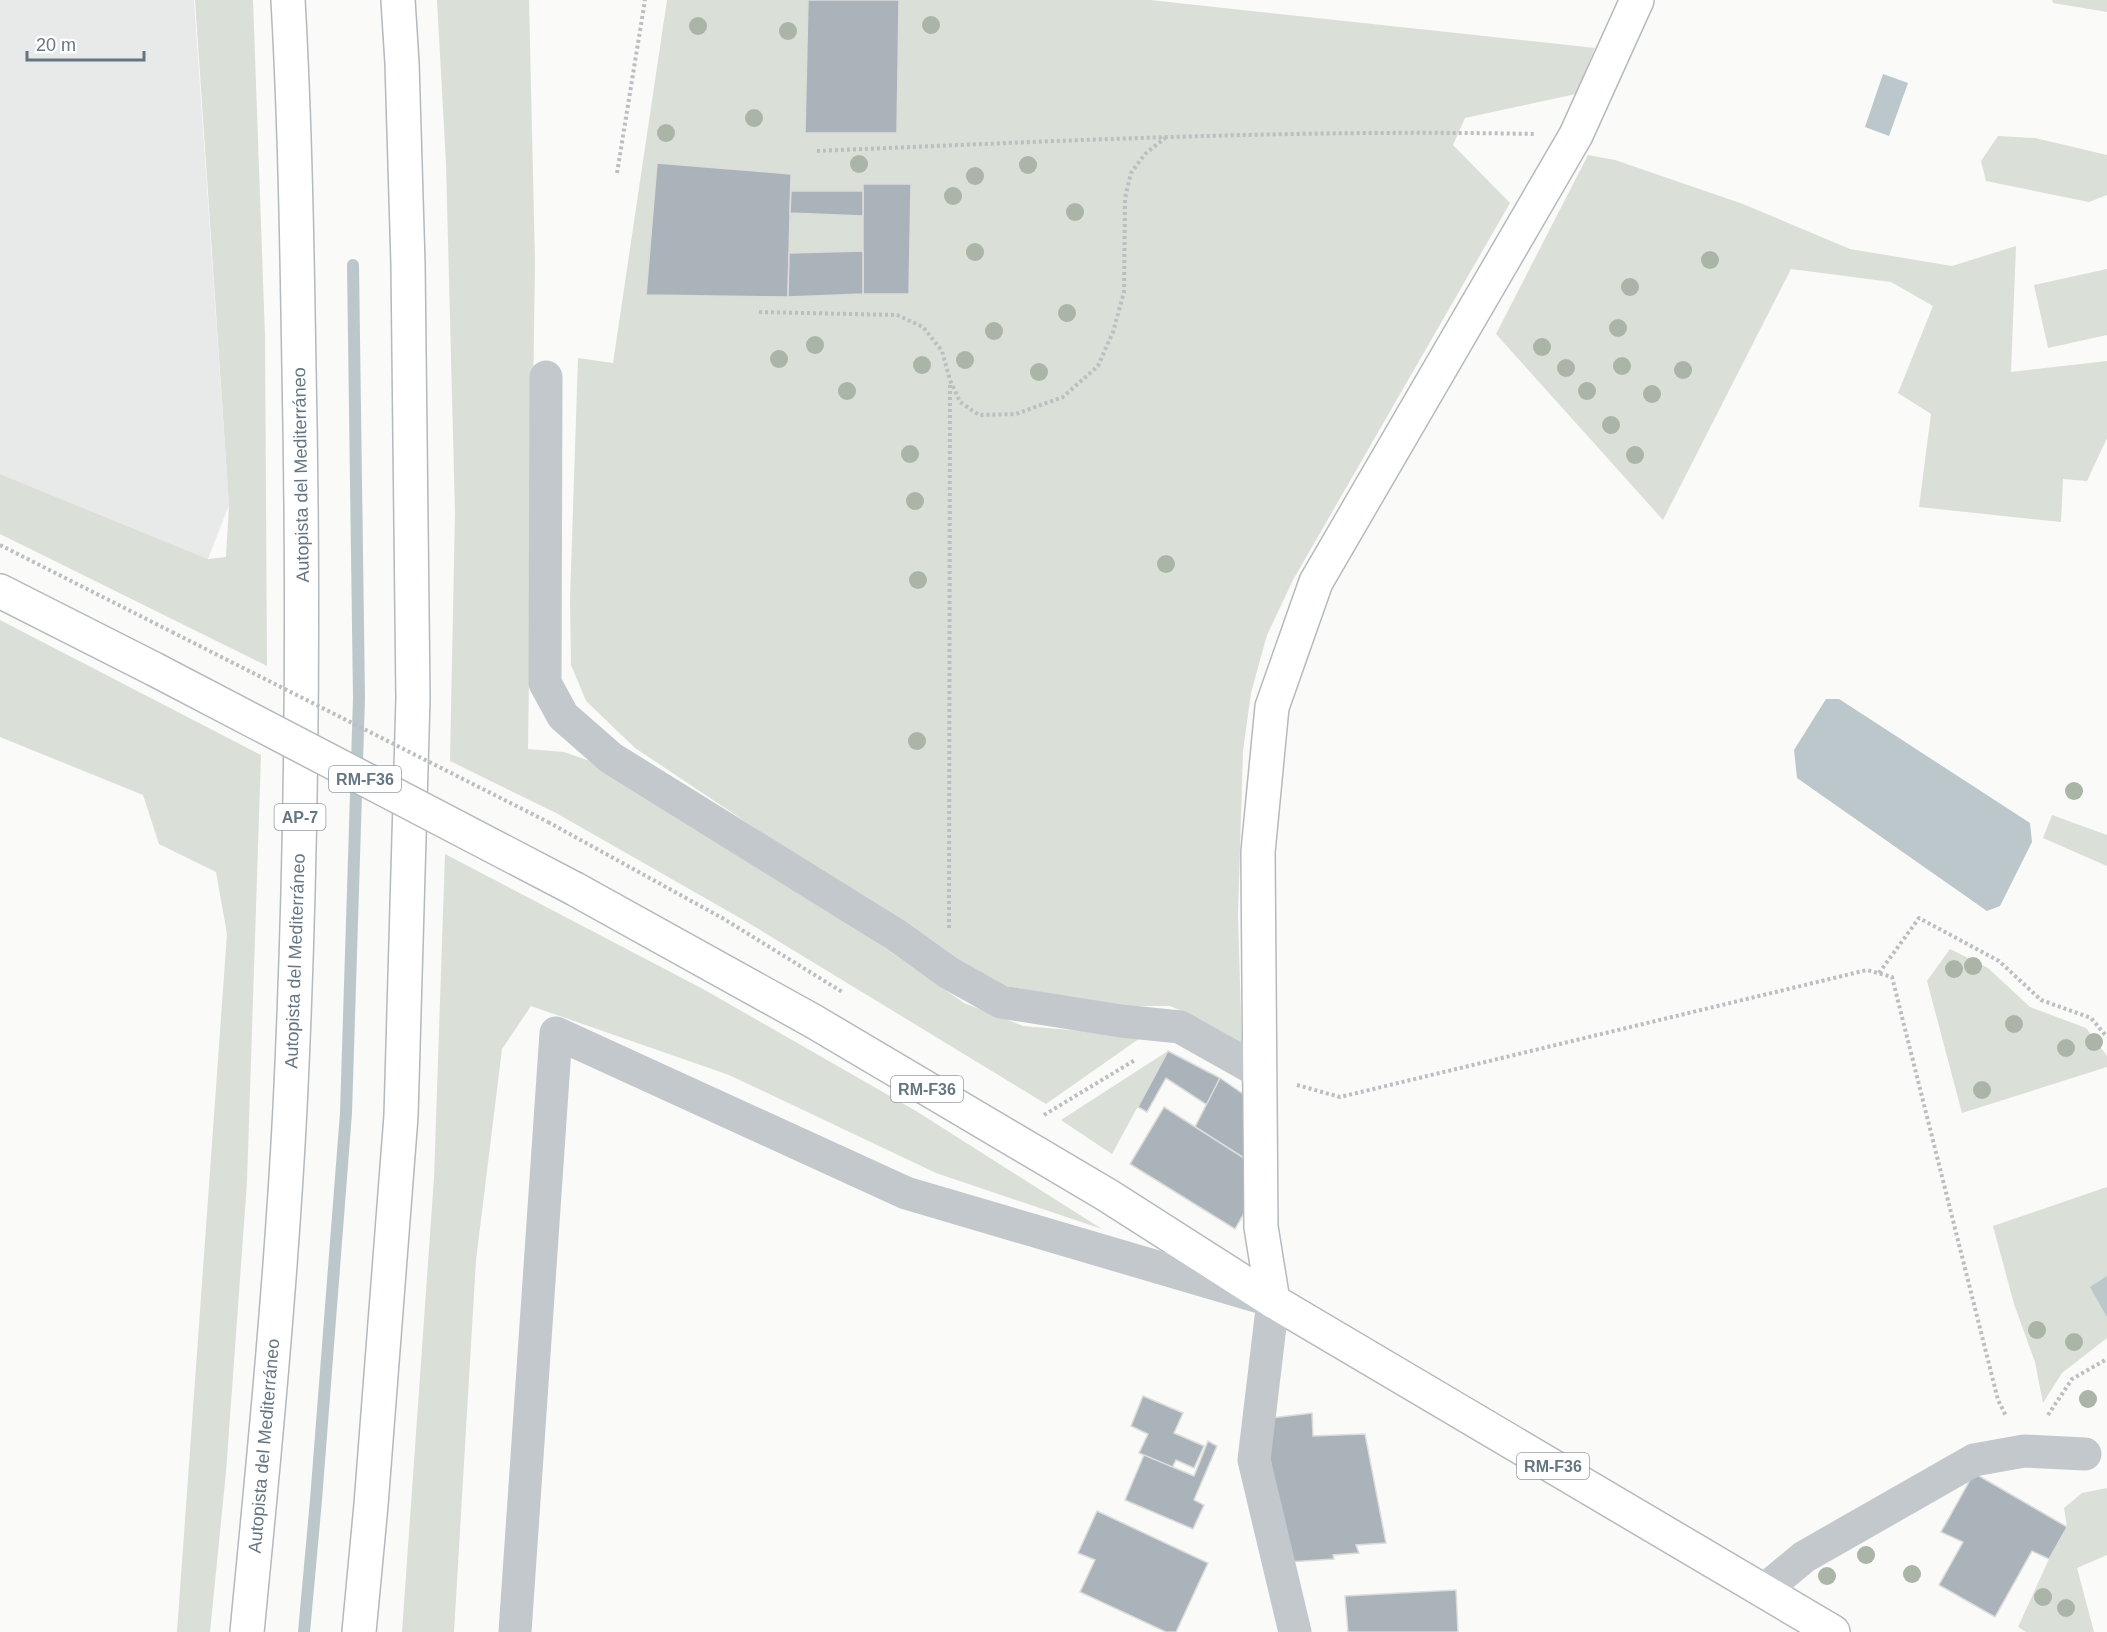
<svg xmlns="http://www.w3.org/2000/svg" width="2107" height="1632" font-family="Helvetica,sans-serif">
	<style>
		.built { fill: #e8e9e9 }
		.green { fill: #dadfd7 }
		.water { fill: #bbc7cb }
		.lines { fill: none; stroke-linecap: round; stroke-linejoin: round }
		.stream { stroke: #bbc7cb; stroke-width: 12 }
		.building { fill: #aab3b9; stroke: #dcdcda; stroke-width: 1.5 }
		.major-casing { stroke: #b5babe; stroke-width: 36 }
		.highway-casing { stroke: #b4b9bd; stroke-width: 36 }
		.path { stroke: #bbbfc2; stroke-width: 4; stroke-dasharray: 3 3; stroke-linecap: butt }
		.minor { stroke: #c3c8cc; stroke-width: 33 }
		.major { stroke: #fff; stroke-width: 33 }
		.highway { stroke: #fff; stroke-width: 33 }
		.major-bridge-casing { stroke: #b5babe; stroke-width: 36; stroke-linecap: butt }
		.path-bridge { stroke: #bbbfc2; stroke-width: 4; stroke-dasharray: 3 3; stroke-linecap: butt }
		.major-bridge { stroke: #fff; stroke-width: 33 }
		.tree { fill: #aab4a7 }
		.labels { text-anchor: middle; dominant-baseline: central; stroke-width: 6; stroke-linejoin: round; paint-order: stroke }
		.shield { fill: #fff; stroke: #939fa8; stroke-width: 1.5 }
		.shield-label { font-size: 16px; font-weight: bold; fill: #657683 }
		.street-label { font-size: 18px; fill: #657683; stroke: #fff }
	</style>
	<rect width="100%" height="100%" fill="#fafaf8"/>
	<polygon class="built" points="0,0 194,0 229,505 208,559 0,474"/>
	<g class="green">
		<polygon points="195,0 253,0 265,336 267,666 0,534 0,474 208,559 226,557 229,505"/>
		<polygon points="437,0 529,0 535,262 528,749 564,752 590,761 782,876 964,1003 1023,1026 1143,1036 1046,1104 747,922 556,813 450,761 455,512 446,163"/>
		<polygon points="667,0 1150,0 1595,48 1576,94 1465,118 1453,145 1510,203 1293,580 1267,635 1251,693 1243,751 1238,915 1242,1052 1190,1015 1170,1006 1123,1006 1064,997 1001,985 959,964 635,748 586,701 571,665 570,600 578,358 613,363"/>
		<polygon points="2052,0 2107,0 2107,12 2053,3"/>
		<polygon points="1998,136 2035,138 2107,155 2107,195 2089,202 1986,181 1981,161"/>
		<polygon points="1588,155 1615,160 1743,204 1850,249 1952,266 2016,246 2011,372 2107,361 2107,438 2087,481 2063,479 2061,522 1919,507 1931,414 1898,393 1933,306 1891,282 1791,269 1663,520 1496,334"/>
		<polygon points="2107,269 2107,335 2048,348 2034,285"/>
		<polygon points="0,620 261,755 247,1182 226,1472 210,1632 177,1632 227,934 216,872 159,844 143,795 0,737"/>
		<polygon points="2052,815 2107,835 2107,866 2043,838"/>
		<polygon points="445,854 703,989 916,1111 1102,1229 936,1173 729,1075 531,1006 502,1049 476,1260 454,1632 402,1632 434,1178"/>
		<polygon points="1950,949 1988,968 2030,1007 2086,1028 2107,1056 2107,1067 1962,1113 1927,981"/>
		<polygon points="1168,1051 1112,1154 1061,1120"/>
		<polygon points="2107,1187 2107,1338 2062,1373 2043,1403 2035,1362 2014,1304 1993,1226"/>
		<polygon points="2107,1488 2107,1555 2077,1568 2094,1632 2026,1632 2018,1627 2049,1559 2067,1527 2064,1508 2082,1493"/>
	</g>
	<g class="water">
		<polygon points="1883,74 1908,83 1889,136 1865,127"/>
		<polygon points="1826,699 1839,699 2030,823 2032,842 2000,906 1987,911 1797,778 1794,750"/>
		<polygon points="2107,1276 2107,1317 2090,1287"/>
	</g>
	<g class="lines">
		<polyline class="stream" points="304,1632 316,1500 346,1113 359,698 353,265"/>
	</g>
	<g class="building">
		<polygon points="808,0 899,0 897,133 805,133"/>
		<polygon points="657,163 791,174 788,297 646,295"/>
		<polygon points="863,184 911,184 909,294 863,294"/>
		<polygon points="791,191 863,191 863,216 790,213"/>
		<polygon points="863,251 863,294 788,297 789,253"/>
		<polygon points="1168,1051 1220,1078 1207,1105 1166,1078 1147,1112 1138,1107"/>
		<polygon points="1220,1078 1246,1096 1247,1160 1195,1127"/>
		<polygon points="1164,1107 1247,1160 1248,1206 1235,1229 1130,1164"/>
		<polygon points="1143,1396 1183,1413 1174,1433 1204,1446 1194,1468 1176,1460 1172,1468 1139,1453 1148,1434 1131,1426"/>
		<polygon points="1312,1413 1313,1436 1365,1434 1386,1543 1356,1545 1359,1553 1333,1555 1334,1559 1288,1562 1267,1442 1271,1418"/>
		<polygon points="1208,1441 1217,1446 1194,1500 1204,1505 1193,1529 1125,1500 1144,1455 1194,1476"/>
		<polygon points="1974,1473 2067,1527 2049,1559 2032,1551 1995,1617 1939,1585 1963,1542 1941,1532"/>
		<polygon points="1097,1511 1208,1563 1176,1632 1166,1632 1080,1592 1095,1560 1078,1553"/>
		<polygon points="1456,1590 1458,1632 1348,1632 1345,1596"/>
	</g>
	<g class="lines">
		<g class="major-casing">
			<g id="major">
				<polyline points="0,591 154,669"/>
				<polyline points="575,889 813,1021 1107,1195 1273,1301 1833,1632"/>
				<polyline points="1273,1301 1261,1227 1258,852 1272,707 1316,582 1576,135 1637,0"/>
			</g>
		</g>
		<g class="highway-casing">
			<g id="highway">
				<path d="M247 1632C264 1458 281 1283 290 1108 302 862 304 616 299 369 297 246 295 123 288 0"/>
				<polyline points="359,1632 371,1505 401,1116 413,698 408,264 402,63 398,0"/>
			</g>
		</g>
		<g class="path">
			<path d="M817 151C1056 141 1295 129 1534 134"/>
			<polyline points="617,173 645,0"/>
			<polyline points="759,312 897,315 923,327 942,351 950,380 960,402 979,415 1016,414 1063,397 1098,366 1113,332 1124,292 1125,198 1131,173 1145,154 1165,138"/>
			<polyline points="0,545 172,632"/>
			<polyline points="548,822 724,919 844,993"/>
			<polyline points="949,928 950,383"/>
			<polyline points="1879,973 1919,918 1999,961 2041,1000 2091,1018 2107,1037"/>
			<polyline points="1297,1085 1340,1097 1867,970 1892,977 1998,1400 2006,1416"/>
			<polyline points="1044,1115 1135,1060"/>
			<polyline points="2048,1415 2072,1379 2107,1359"/>
		</g>
		<g class="minor">
			<polyline points="546,377 545,683 563,716 611,758 896,935 949,973 1001,1002 1121,1021 1180,1027 1260,1072"/>
			<polyline points="1763,1591 1804,1557 1974,1460 2024,1451 2085,1454"/>
			<polyline points="515,1632 556,1033 906,1193 1273,1301 1254,1460 1295,1632"/>
		</g>
		<use href="#major" class="major"/>
		<use href="#highway" class="highway"/>
		<g class="major-bridge-casing">
			<polyline id="major-bridge" points="154,669 575,889"/>
		</g>
		<polyline class="path-bridge" points="172,632 548,822"/>
		<use href="#major-bridge" class="major-bridge"/>
	</g>
	<g class="tree">
		<circle cx="931" cy="25" r="9"/>
		<circle cx="698" cy="26" r="9"/>
		<circle cx="788" cy="31" r="9"/>
		<circle cx="754" cy="118" r="9"/>
		<circle cx="666" cy="133" r="9"/>
		<circle cx="859" cy="164" r="9"/>
		<circle cx="1028" cy="165" r="9"/>
		<circle cx="975" cy="176" r="9"/>
		<circle cx="953" cy="196" r="9"/>
		<circle cx="1075" cy="212" r="9"/>
		<circle cx="975" cy="252" r="9"/>
		<circle cx="1710" cy="260" r="9"/>
		<circle cx="1630" cy="287" r="9"/>
		<circle cx="1067" cy="313" r="9"/>
		<circle cx="1618" cy="328" r="9"/>
		<circle cx="994" cy="331" r="9"/>
		<circle cx="815" cy="345" r="9"/>
		<circle cx="1542" cy="347" r="9"/>
		<circle cx="779" cy="359" r="9"/>
		<circle cx="965" cy="360" r="9"/>
		<circle cx="922" cy="365" r="9"/>
		<circle cx="1622" cy="366" r="9"/>
		<circle cx="1566" cy="368" r="9"/>
		<circle cx="1683" cy="370" r="9"/>
		<circle cx="1039" cy="372" r="9"/>
		<circle cx="847" cy="391" r="9"/>
		<circle cx="1587" cy="391" r="9"/>
		<circle cx="1652" cy="394" r="9"/>
		<circle cx="1611" cy="425" r="9"/>
		<circle cx="910" cy="454" r="9"/>
		<circle cx="1635" cy="455" r="9"/>
		<circle cx="915" cy="501" r="9"/>
		<circle cx="1166" cy="564" r="9"/>
		<circle cx="918" cy="580" r="9"/>
		<circle cx="917" cy="741" r="9"/>
		<circle cx="2074" cy="791" r="9"/>
		<circle cx="1973" cy="966" r="9"/>
		<circle cx="1954" cy="969" r="9"/>
		<circle cx="2014" cy="1024" r="9"/>
		<circle cx="2094" cy="1042" r="9"/>
		<circle cx="2066" cy="1048" r="9"/>
		<circle cx="1982" cy="1090" r="9"/>
		<circle cx="2037" cy="1330" r="9"/>
		<circle cx="2074" cy="1342" r="9"/>
		<circle cx="2088" cy="1399" r="9"/>
		<circle cx="1866" cy="1555" r="9"/>
		<circle cx="1912" cy="1574" r="9"/>
		<circle cx="1827" cy="1576" r="9"/>
		<circle cx="2043" cy="1597" r="9"/>
		<circle cx="2066" cy="1608" r="9"/>
	</g>
	<g class="labels">
		<g class="shield">
			<rect x="329" y="766" width="72" height="26" rx="4.5"/>
			<rect x="274.5" y="804" width="51" height="26" rx="4.5"/>
			<rect x="891" y="1076" width="72" height="26" rx="4.5"/>
			<rect x="1517" y="1453" width="72" height="26" rx="4.5"/>
		</g>
		<g class="shield-label">
			<text x="365" y="779">RM-F36</text>
			<text x="300" y="817">AP-7</text>
			<text x="927" y="1089">RM-F36</text>
			<text x="1553" y="1466">RM-F36</text>
		</g>
		<g class="street-label">
			<text transform="translate(301 475) rotate(-91)">Autopista del Mediterráneo</text>
			<text transform="translate(295 961) rotate(-88)">Autopista del Mediterráneo</text>
			<text transform="translate(264 1446) rotate(-85)">Autopista del Mediterráneo</text>
		</g>
	</g>
	<path d="M27 51v9h117v-9" fill="none" stroke="#657683" stroke-width="3"/>
	<text x="36" y="51" font-size="18" fill="#657683" stroke="#ffffff" stroke-width="4.5" paint-order="stroke">20 m</text>
</svg>
